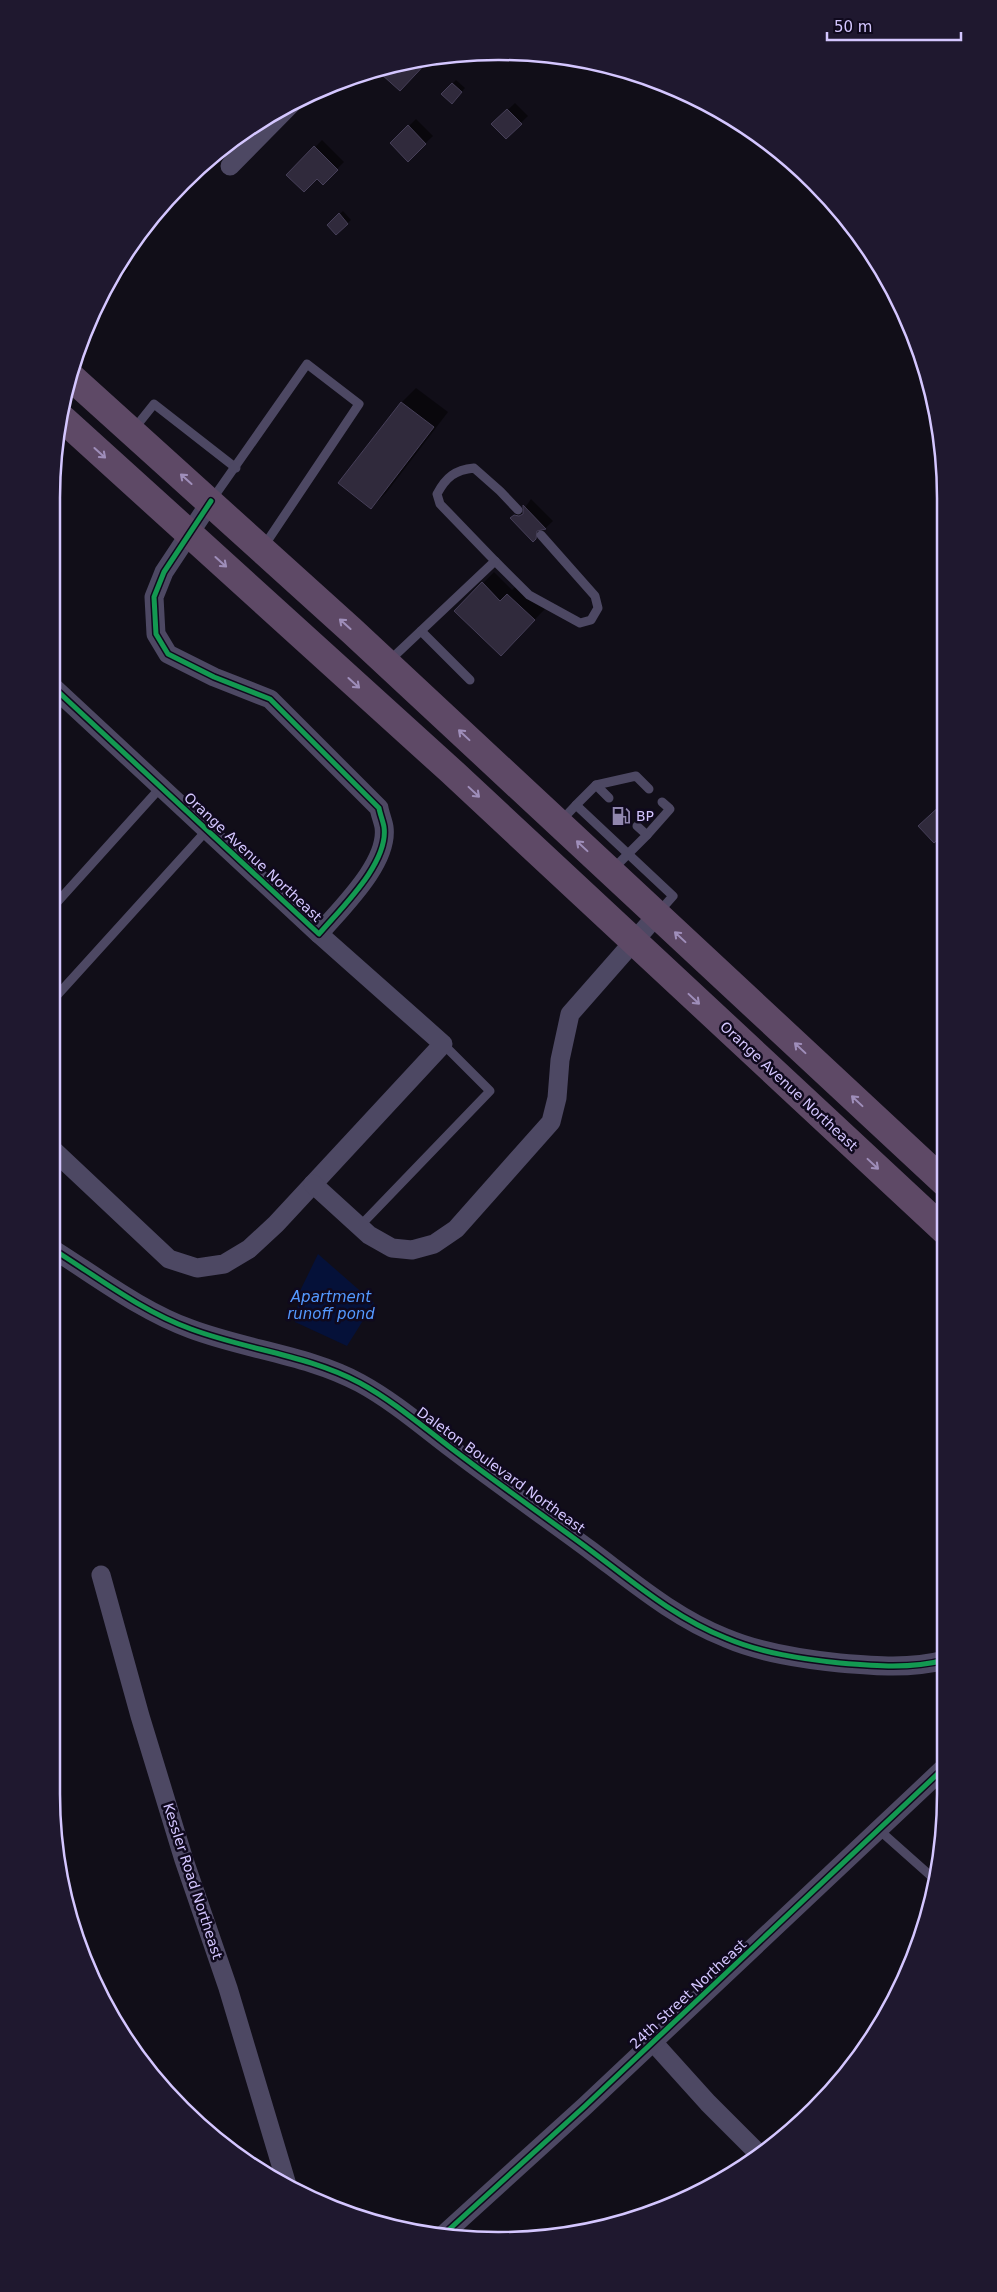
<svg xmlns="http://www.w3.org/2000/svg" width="997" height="2292" font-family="'DejaVu Sans',sans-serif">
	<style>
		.water { fill: #051139 }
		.shadow { fill: #0007 }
		.building { fill: #302a3c; stroke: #463f58 }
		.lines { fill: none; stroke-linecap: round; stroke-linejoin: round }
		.service { stroke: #4d4863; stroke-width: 9 }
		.minor { stroke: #4d4863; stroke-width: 19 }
		.trunk { stroke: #5e4966; stroke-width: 28 }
		.cycleway-casing { stroke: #0f091d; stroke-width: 8 }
		.cycleway { stroke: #139951; stroke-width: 5 }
		.oneway { stroke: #9f8eba }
		.labels { text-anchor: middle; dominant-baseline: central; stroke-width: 5; stroke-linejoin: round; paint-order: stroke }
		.poi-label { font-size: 14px; fill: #d4c6ff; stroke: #0f091d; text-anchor: start }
		.street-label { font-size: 14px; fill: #d4c6ff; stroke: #0f091d }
		.water-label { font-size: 15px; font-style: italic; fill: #5499ff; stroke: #0f091d }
		.rim { fill: none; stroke: #d4c6ff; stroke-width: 2.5 }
	</style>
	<rect width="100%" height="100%" fill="#110e18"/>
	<polygon class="water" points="318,1254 374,1303 347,1346 295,1322 300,1291"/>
	<g class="shadow">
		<polygon points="456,80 465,88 452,102 443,94"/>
		<polygon points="515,103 528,116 506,137 493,124"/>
		<polygon points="416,119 433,136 408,160 392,143"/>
		<polygon points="322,140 344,162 323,183 317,177 288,175"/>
		<polygon points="343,211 351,220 337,233 328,225"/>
		<polygon points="122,260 131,267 112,288 107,284"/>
		<polygon points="416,388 448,412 386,493 371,508 340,483 402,402"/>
		<polygon points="531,499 553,521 533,540 512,518 522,508 524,509"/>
		<polygon points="494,572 512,590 519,583 545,609 501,654 456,611"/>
	</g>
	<g class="building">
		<polygon points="430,59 400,91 381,74 389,65"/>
		<polygon points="452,83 462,92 452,104 441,94"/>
		<polygon points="507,109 522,124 506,139 491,124"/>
		<polygon points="408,125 426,144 408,162 390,143"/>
		<polygon points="314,146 338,170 323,185 317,179 304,192 286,175"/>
		<polygon points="339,213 348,224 336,235 327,225"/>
		<polygon points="401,402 434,427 371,509 338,483"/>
		<polygon points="523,505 546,529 537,531 536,539 533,542 510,518 514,515 519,516 523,514"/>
		<polygon points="482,582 500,601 507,594 535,620 501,656 454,611"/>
		<polygon points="943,803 943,835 934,843 918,826"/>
	</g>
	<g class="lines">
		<g class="service">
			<polyline points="134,429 154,404 236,468"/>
			<polyline points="211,501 307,364 359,404 264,546"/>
			<polyline points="495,561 529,595 580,623 591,620 598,608 595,596 541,535"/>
			<polyline points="421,631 470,680"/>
			<path d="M389 661 495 561 440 504 437 494C446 477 455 470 474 468L500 491 518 510"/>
			<polyline points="596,785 636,776 649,789"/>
			<polyline points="576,805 596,785 609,798"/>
			<polyline points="560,822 576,805 673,896 658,913"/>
			<polyline points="647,835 670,809 662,802"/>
			<polyline points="612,870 647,835 637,826"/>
			<polyline points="51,909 161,787"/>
			<polyline points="51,1002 207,830"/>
			<polyline points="359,1227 490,1091 443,1044"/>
			<polyline points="878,1829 932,1877"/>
		</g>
		<g class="minor">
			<polyline points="230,166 294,101"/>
			<path d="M51 685 319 934C341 908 389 863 384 827 383 821 380 814 379 808L270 699 214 677 168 654 156 634 154 597 164 572 211 501"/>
			<polyline points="51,1148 169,1259 197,1268 224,1264 249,1249 276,1224 443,1044 319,934"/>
			<polyline points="313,1184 369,1235 392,1248 412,1250 434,1244 456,1229 551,1122 557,1098 560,1060 570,1014 657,915"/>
			<path d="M51 1248C96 1276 141 1311 191 1329 247 1350 308 1355 360 1383 393 1401 422 1426 451 1448 497 1483 544 1516 590 1550 633 1582 675 1618 726 1638 761 1653 802 1659 840 1663 875 1666 911 1669 945 1660"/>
			<polyline points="101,1575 140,1716 184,1860 228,1988 287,2185"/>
			<polyline points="653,2042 708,2103 757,2152"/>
			<polyline points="443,2235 585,2106 946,1766"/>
		</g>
		<g class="trunk">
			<polyline points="71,377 351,630 944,1182"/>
			<polyline points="64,420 450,770 944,1230"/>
		</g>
		<g class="cycleway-casing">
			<g id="cycleway">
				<path d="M51 685 319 934C341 908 389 863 384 827 383 821 380 814 379 808L270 699 214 677 168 654 156 634 154 597 164 572 211 501"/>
				<path d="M51 1248C96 1276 141 1311 191 1329 247 1350 308 1355 360 1383 393 1401 422 1426 451 1448 497 1483 544 1516 590 1550 633 1582 675 1618 726 1638 761 1653 802 1659 840 1663 875 1666 911 1669 945 1660"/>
				<polyline points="443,2235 585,2106 946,1766"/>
			</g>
		</g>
		<use href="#cycleway" class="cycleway"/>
	</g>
	<defs><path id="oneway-shaft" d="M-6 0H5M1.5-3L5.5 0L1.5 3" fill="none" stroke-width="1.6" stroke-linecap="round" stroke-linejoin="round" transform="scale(1.25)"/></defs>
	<g class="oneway">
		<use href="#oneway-shaft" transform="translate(100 453) rotate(42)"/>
		<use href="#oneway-shaft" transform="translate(186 479) rotate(-138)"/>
		<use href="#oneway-shaft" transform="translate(221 562) rotate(42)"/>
		<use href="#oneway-shaft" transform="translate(345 624) rotate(-138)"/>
		<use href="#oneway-shaft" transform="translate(354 683) rotate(42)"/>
		<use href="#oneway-shaft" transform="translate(464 735) rotate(-137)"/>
		<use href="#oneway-shaft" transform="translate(474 792) rotate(43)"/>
		<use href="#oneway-shaft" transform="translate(582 846) rotate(-137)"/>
		<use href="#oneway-shaft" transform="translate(680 937) rotate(-137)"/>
		<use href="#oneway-shaft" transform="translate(694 999) rotate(43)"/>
		<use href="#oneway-shaft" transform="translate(800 1048) rotate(-137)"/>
		<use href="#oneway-shaft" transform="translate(857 1101) rotate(-137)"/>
		<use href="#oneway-shaft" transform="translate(873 1164) rotate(43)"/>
	</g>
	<defs>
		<g id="fuel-bare" transform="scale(1.5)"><path d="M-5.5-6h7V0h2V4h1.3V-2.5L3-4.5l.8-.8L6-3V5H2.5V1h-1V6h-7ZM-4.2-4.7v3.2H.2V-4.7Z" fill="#9086ae" stroke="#0f091d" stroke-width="2.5" paint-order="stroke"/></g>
	</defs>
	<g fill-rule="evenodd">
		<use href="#fuel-bare" x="621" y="816"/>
	</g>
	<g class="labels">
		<g class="poi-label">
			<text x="636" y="816">BP</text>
		</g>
		<g class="street-label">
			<text transform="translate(253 857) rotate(43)">Orange Avenue Northeast</text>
			<text transform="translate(789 1086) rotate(43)">Orange Avenue Northeast</text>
			<text transform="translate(501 1470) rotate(36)">Daleton Boulevard Northeast</text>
			<text transform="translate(193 1881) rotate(72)">Kessler Road Northeast</text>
			<text transform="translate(688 1994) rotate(-43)">24th Street Northeast</text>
		</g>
		<g class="water-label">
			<text x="331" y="1297">Apartment<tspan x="331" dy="17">runoff pond</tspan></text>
		</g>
	</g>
	<path d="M0 0H997V2292H0ZM498 60H499A438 438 0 0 1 937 498V1794A438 438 0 0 1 499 2232H498A438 438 0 0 1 60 1794V498A438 438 0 0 1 498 60Z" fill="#1f182f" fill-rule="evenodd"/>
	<path class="rim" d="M498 60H499A438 438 0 0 1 937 498V1794A438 438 0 0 1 499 2232H498A438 438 0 0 1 60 1794V498A438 438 0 0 1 498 60Z"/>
	<path d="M827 32v8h134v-8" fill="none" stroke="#d4c6ff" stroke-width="2.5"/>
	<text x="834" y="32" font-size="15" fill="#d4c6ff" stroke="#0f091d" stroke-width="4" paint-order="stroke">50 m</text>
</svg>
